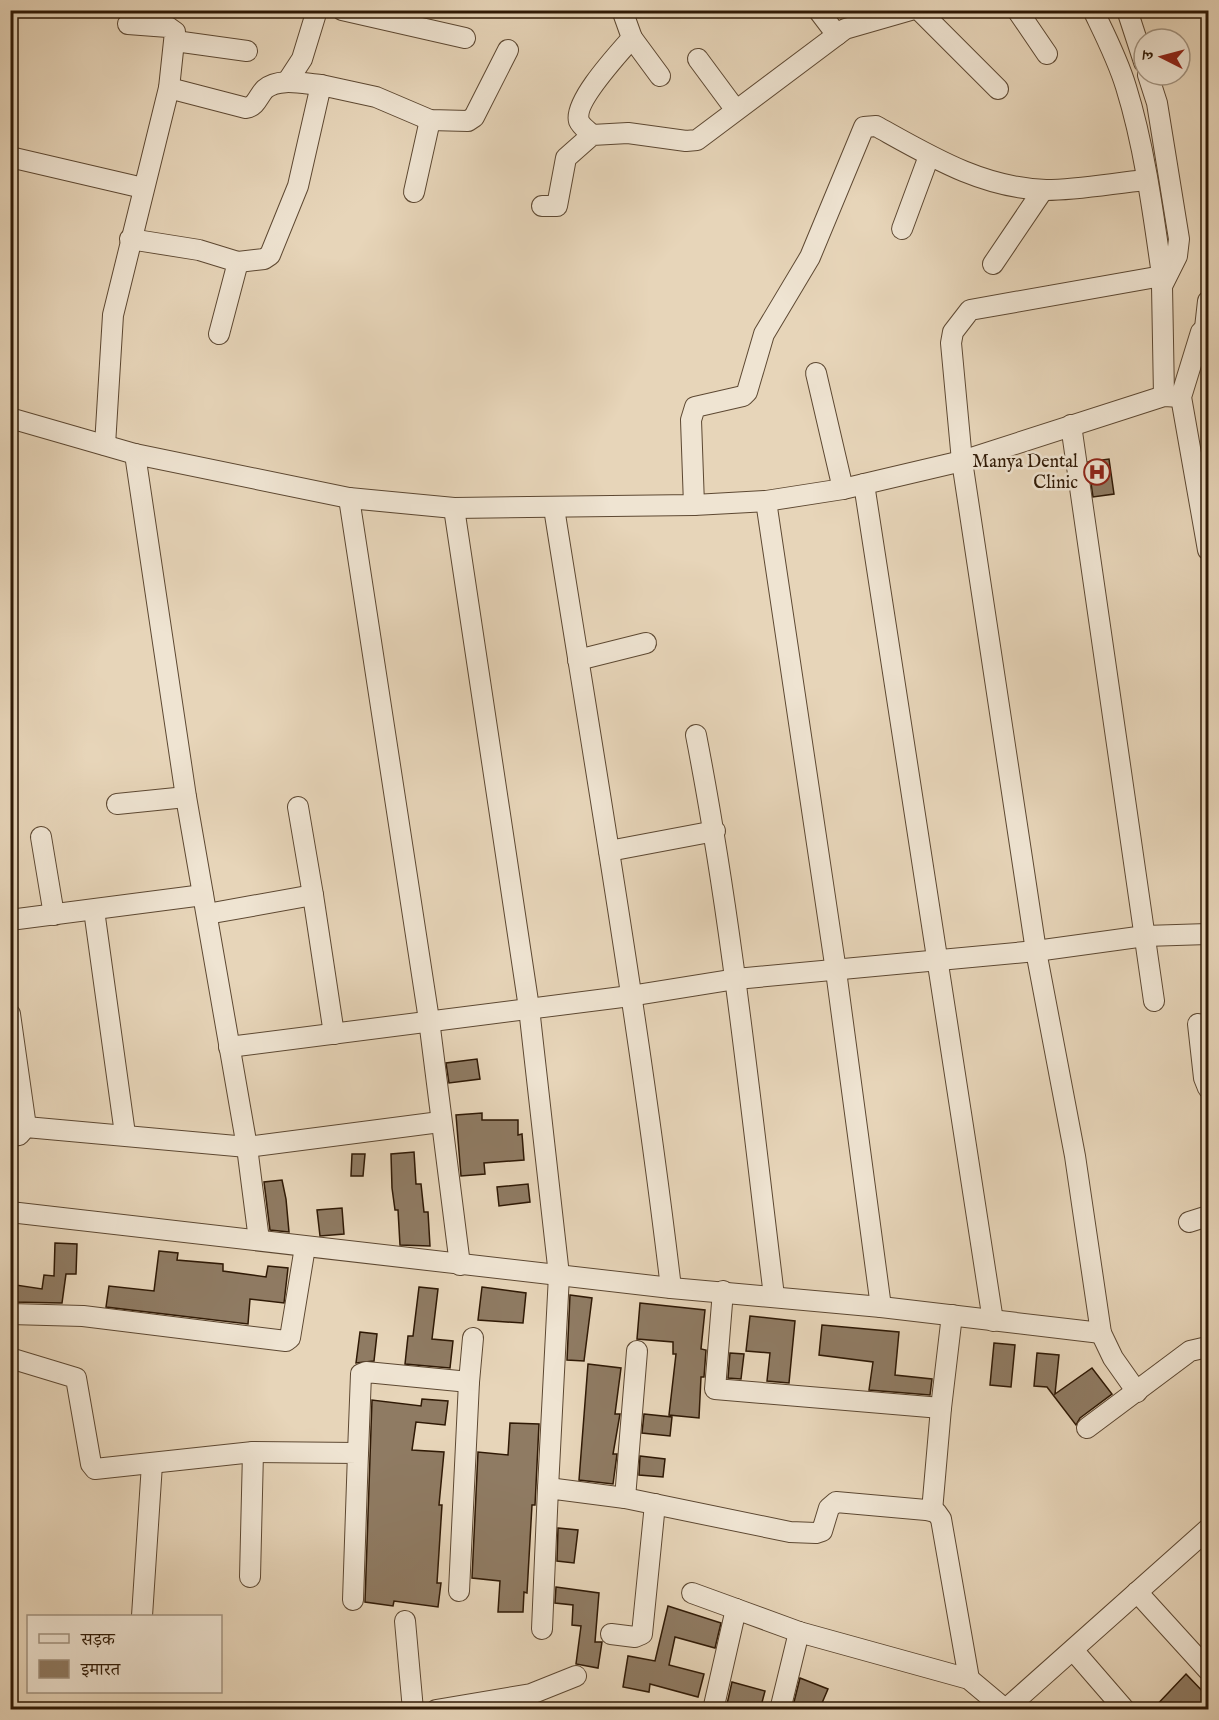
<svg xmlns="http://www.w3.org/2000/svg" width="1219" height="1720" font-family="'IM FELL English','Noto Serif Devanagari',serif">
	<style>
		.building { fill: #8f7b63; stroke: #2f1905; stroke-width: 1.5 }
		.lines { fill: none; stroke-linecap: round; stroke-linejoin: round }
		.minor-casing { stroke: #5d4832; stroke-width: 22 }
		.minor { stroke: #efe4d2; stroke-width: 20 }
		.labels { text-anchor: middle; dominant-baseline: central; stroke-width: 5; stroke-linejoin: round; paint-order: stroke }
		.poi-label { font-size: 18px; fill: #2f1905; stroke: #efe4d2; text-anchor: end }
	</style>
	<rect width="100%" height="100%" fill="#e7d5b9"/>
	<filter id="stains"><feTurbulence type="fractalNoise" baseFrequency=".00333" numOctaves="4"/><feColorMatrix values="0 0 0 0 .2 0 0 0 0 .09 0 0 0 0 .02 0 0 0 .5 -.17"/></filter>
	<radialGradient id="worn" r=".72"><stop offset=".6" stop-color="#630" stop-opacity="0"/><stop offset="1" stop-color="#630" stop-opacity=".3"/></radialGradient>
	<g class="building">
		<polygon points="1109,459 1114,494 1093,497 1088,462"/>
		<polygon points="477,1059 480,1079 449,1083 446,1063"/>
		<polygon points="482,1113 482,1120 518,1120 518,1135 522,1134 524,1160 484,1163 485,1174 461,1176 456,1115"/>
		<polygon points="414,1152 416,1184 421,1184 424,1212 428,1212 430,1246 400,1245 398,1210 395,1210 392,1188 391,1154"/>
		<polygon points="352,1154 365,1154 363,1176 351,1176"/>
		<polygon points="282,1180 286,1199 289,1232 270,1230 264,1182"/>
		<polygon points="528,1184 530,1202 499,1206 497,1187"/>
		<polygon points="342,1208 344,1234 320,1236 317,1210"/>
		<polygon points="55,1243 77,1244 76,1274 66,1274 62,1303 13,1302 16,1285 42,1289 44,1275 54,1276"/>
		<polygon points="159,1251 178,1253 177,1260 223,1264 223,1271 266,1277 268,1266 288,1268 284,1303 250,1299 248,1324 106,1307 109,1286 154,1291"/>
		<polygon points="419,1287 438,1289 432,1339 453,1341 450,1368 405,1364 408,1336 413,1336"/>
		<polygon points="482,1287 526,1293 523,1323 478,1320"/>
		<polygon points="570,1295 592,1298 584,1361 567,1360"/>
		<polygon points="640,1303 705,1310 701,1349 706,1350 704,1377 701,1377 699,1418 669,1415 676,1354 673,1354 673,1342 637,1339"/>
		<polygon points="750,1316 795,1321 789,1383 767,1381 770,1353 746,1351"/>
		<polygon points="822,1325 899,1332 895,1375 932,1379 930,1395 869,1390 873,1362 819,1355"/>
		<polygon points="360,1332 377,1334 374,1361 356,1363"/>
		<polygon points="994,1343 1015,1345 1011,1387 990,1385"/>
		<polygon points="730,1353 744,1354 741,1379 728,1378"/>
		<polygon points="1037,1353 1059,1355 1055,1394 1092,1368 1112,1394 1080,1418 1076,1425 1047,1387 1034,1386"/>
		<polygon points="588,1364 621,1368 615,1414 620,1414 613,1454 617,1454 613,1484 579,1480"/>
		<polygon points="422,1399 448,1401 445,1425 416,1422 412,1450 444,1452 439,1505 442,1505 437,1583 441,1583 438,1607 394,1601 393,1606 365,1602 372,1400 421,1406"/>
		<polygon points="644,1414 672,1417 670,1436 642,1433"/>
		<polygon points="510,1423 539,1424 535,1505 532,1505 527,1593 524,1592 523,1612 498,1612 500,1581 472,1578 478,1452 508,1455"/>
		<polygon points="640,1456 665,1459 663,1477 639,1475"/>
		<polygon points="558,1528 578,1530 574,1563 557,1561"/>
		<polygon points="556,1587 599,1593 595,1642 602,1642 598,1668 576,1664 581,1626 572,1625 573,1605 555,1603"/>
		<polygon points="668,1606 721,1623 715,1648 675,1637 669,1665 704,1674 698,1697 650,1684 649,1692 623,1687 628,1656 655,1661"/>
		<polygon points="1186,1674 1209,1698 1209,1710 1152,1710"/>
		<polygon points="800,1678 828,1689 819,1710 792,1710"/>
		<polygon points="732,1682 765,1691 760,1710 746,1710 727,1704"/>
	</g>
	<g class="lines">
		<g class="minor-casing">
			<g id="minor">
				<polyline points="342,10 465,38"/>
				<polyline points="818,10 837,35"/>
				<polyline points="919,10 998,89"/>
				<polyline points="1017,10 1047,54"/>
				<path d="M1093 10C1105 35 1118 60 1126 87 1145 148 1154 219 1163 282"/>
				<polyline points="1127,10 1144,62"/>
				<polyline points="632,38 660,76"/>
				<polyline points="175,41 247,51"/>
				<polyline points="698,59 735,109"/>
				<polyline points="1148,75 1157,103 1179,239 1177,256 1162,286 1164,396"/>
				<polyline points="287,82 302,59 317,10"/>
				<path d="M169 88 246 108C257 106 258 96 265 89 279 77 305 84 321 85"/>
				<path d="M592 135C588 131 581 126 579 121 573 102 620 52 632 38L622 10"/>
				<polyline points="10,157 143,188"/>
				<polyline points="414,192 430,120"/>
				<polyline points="542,206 557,206 566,158 592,135 628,133 686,141 697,140 845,29 911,10"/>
				<polyline points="902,229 929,156"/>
				<polyline points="130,239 199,250 238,262 219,334"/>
				<polyline points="238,262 264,259 270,255 298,186 321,85 376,97 430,120 468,121 474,117 508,50"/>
				<polyline points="993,264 1043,190"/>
				<polyline points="1208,326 1201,332 1181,397 1208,550"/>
				<polyline points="1205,328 1208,301"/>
				<polyline points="816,373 843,489"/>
				<polyline points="10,418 135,454 349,498 454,508 694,505 766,501 843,489 962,461 1164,396 1181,397"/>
				<polyline points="1071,425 1154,1001"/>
				<polyline points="105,445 113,315 169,88 175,32 168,27 128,24"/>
				<polyline points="135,454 186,797 247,1147 259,1240"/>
				<polyline points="864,484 993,1321"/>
				<polyline points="349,498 429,1020 460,1265"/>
				<polyline points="766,501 836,971 881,1307"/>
				<path d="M694 505 691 420 695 407 743 396 747 392 764 334 810 257 864 127 876 126C930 156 982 188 1046 190 1079 190 1114 183 1146 180"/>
				<polyline points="454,508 529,1008 559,1275 548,1488"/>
				<path d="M554 508C595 767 640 1027 671 1288"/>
				<polyline points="578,660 646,643"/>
				<path d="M696 735C732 920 751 1109 774 1296"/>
				<polyline points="117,804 186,797"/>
				<polyline points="41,837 54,915"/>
				<polyline points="609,851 715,831"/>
				<polyline points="313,895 334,1034"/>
				<polyline points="94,910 125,1134"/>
				<polyline points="207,914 313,895 298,807"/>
				<polyline points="10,920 203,895"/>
				<polyline points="10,1014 26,1127"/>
				<polyline points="1198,1024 1204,1078 1208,1088"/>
				<polyline points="229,1047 630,996 736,979 1036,951 1145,936 1208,934"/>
				<polyline points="10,1136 19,1135 26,1127 247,1147 440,1122"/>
				<polyline points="10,1212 671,1288 881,1307 1101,1333"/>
				<polyline points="1189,1222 1208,1216"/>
				<polyline points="723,1291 715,1389 941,1408 952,1315"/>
				<polyline points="10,1314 83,1316 286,1341 290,1338 305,1247"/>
				<polyline points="10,1358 76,1378 91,1464 95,1469 253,1452 358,1453 353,1600"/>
				<polyline points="1137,1392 1113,1358 1101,1333 1075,1156 1036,951 962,461 951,343 953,332 970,310 1162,276"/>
				<polyline points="1087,1428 1190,1351 1203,1348 1208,1351"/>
				<polyline points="358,1453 361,1374 366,1372 469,1382 473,1338"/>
				<polyline points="625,1498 637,1351"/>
				<polyline points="932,1511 941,1408"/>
				<polyline points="250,1577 253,1452"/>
				<polyline points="459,1591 469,1382"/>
				<polyline points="1137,1592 1208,1670"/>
				<polyline points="692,1593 736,1609"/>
				<polyline points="142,1616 152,1464"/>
				<polyline points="405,1621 413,1710"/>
				<polyline points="542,1629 548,1488 625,1498 790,1532 816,1533 822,1531 829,1508 836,1502 926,1510 936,1512 941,1519 969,1679"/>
				<polyline points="611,1634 635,1637 642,1634 655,1504"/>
				<polyline points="1073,1650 1125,1710"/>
				<polyline points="1006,1709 1208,1529"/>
				<polyline points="436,1710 531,1694 576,1676"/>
				<polyline points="713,1710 736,1609 799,1632"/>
				<polyline points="780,1710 799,1632 969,1679 1006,1710"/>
			</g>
		</g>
		<use href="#minor" class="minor"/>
	</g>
	<defs>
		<g id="hospital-ring" transform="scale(1.35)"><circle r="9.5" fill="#efe4d2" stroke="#8f2418" stroke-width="1.5"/><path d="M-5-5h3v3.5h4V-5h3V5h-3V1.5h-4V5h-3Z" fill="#8f2418"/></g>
	</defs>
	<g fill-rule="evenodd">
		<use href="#hospital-ring" x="1097" y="472"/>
	</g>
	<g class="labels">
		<g class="poi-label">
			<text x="1078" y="462">Manya Dental<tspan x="1078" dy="21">Clinic</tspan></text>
		</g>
	</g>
	<rect width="1219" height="1720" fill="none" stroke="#e7d5b9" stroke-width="36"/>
	<rect x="12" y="12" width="1195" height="1696" fill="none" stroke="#2f1905" stroke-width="3"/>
	<rect x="18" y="18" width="1183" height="1684" fill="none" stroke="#2f1905" stroke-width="1.5"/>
	<rect x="27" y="1615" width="195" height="78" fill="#efe4d2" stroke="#a29380" stroke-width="1.5"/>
	<rect x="39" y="1634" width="30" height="9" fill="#efe4d2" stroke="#a29380" stroke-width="1.5"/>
	<text x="81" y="1645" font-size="18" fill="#2f1905">सड़क</text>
	<rect x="39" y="1660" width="30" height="18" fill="#8f7b63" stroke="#a29380" stroke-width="1.5"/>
	<text x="81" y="1675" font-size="18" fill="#2f1905">इमारत</text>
	<g transform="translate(1162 57) rotate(276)"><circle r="28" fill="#efe4d2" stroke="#a29380" stroke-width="1.5"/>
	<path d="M0-4.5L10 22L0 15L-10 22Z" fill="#8f2418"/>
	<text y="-9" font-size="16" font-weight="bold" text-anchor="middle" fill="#2f1905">उ</text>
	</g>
	<rect width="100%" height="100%" filter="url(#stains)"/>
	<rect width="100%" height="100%" fill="url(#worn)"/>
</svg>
